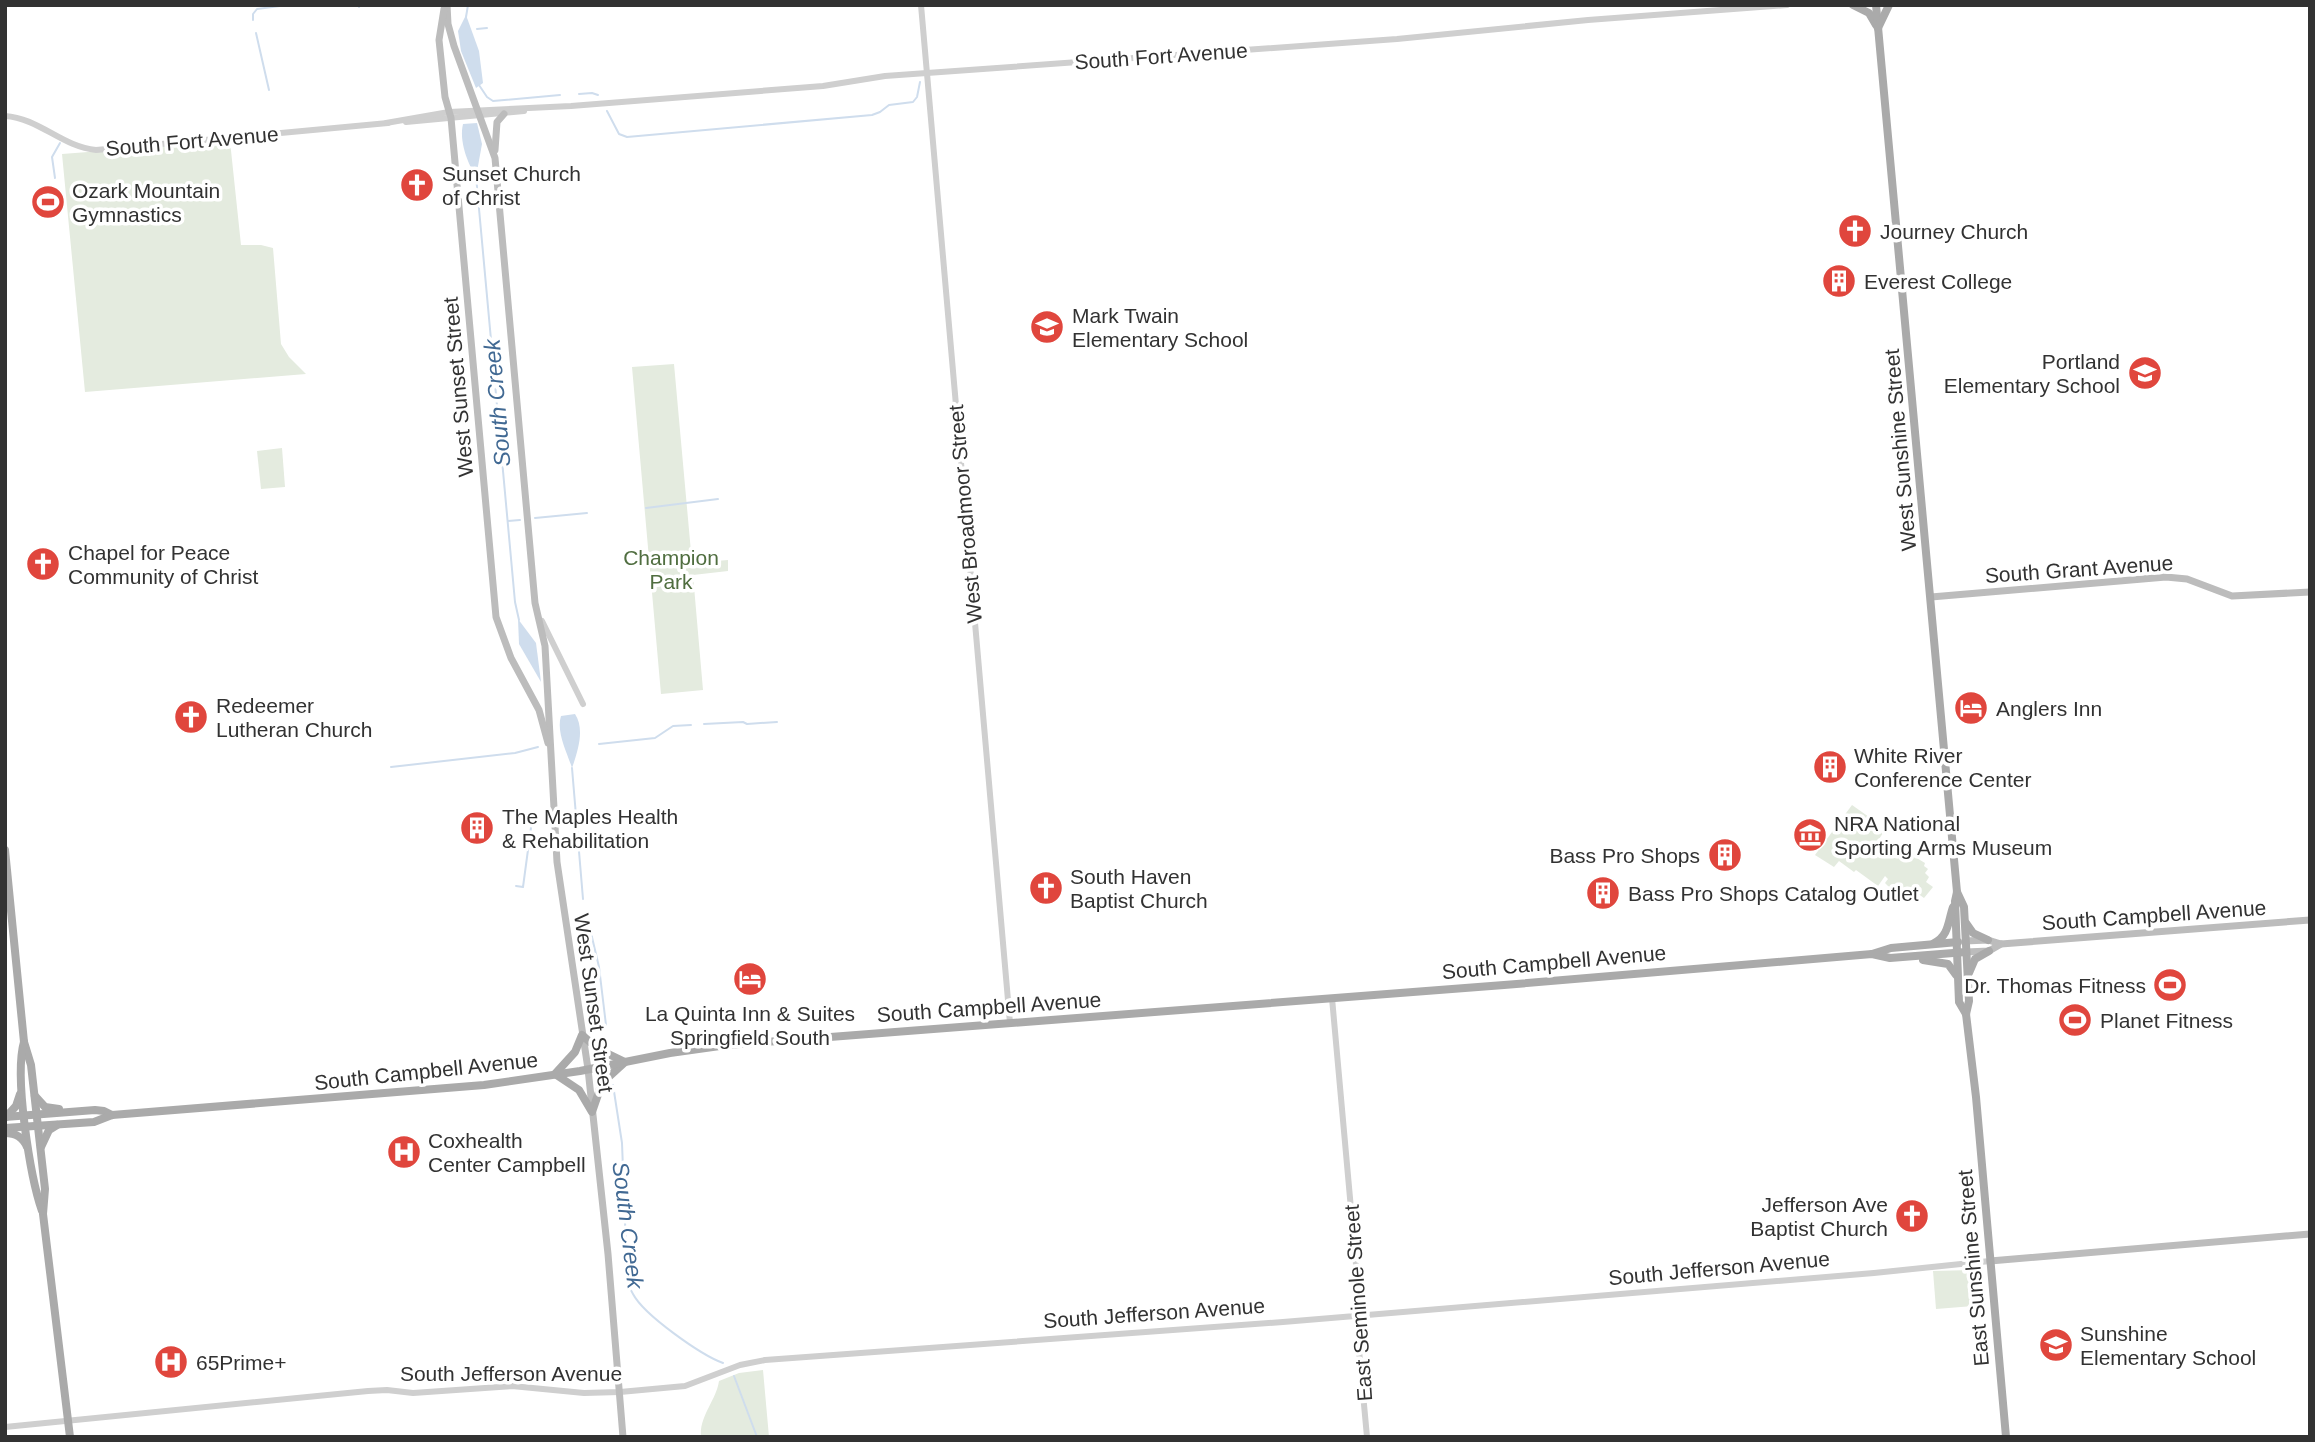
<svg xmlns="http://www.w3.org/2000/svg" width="2315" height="1442" font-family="Helvetica,sans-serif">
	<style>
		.green { fill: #e4ebdf }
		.water { fill: #cfdded }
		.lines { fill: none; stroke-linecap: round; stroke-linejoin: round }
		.stream { stroke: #cfdded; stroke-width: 2 }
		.tertiary { stroke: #cfcfcf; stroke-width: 6 }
		.secondary { stroke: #bcbcbc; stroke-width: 7 }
		.primary { stroke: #aaa; stroke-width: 8 }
		.labels { text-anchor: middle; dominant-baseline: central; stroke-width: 7; stroke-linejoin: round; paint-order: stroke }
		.street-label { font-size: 21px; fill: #323232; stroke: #fff }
		.poi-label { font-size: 21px; fill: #323232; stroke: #fff; text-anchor: start }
		.park-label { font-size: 21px; fill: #506e40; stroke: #fff }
		.water-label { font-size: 23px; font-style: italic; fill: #416993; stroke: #fff }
	</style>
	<rect width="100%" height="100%" fill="#fff"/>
	<g class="green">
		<polygon points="230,141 241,245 261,245 273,248 281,344 289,357 306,374 85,392 62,154"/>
		<polygon points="674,364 692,563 728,560 728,571 693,575 703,690 661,694 632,367"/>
		<polygon points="282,448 285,487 261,489 257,451"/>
		<polygon points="1852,805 1869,817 1867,820 1883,833 1879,839 1896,851 1900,848 1925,863 1924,866 1928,869 1925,873 1929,877 1926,882 1933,887 1924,898 1917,893 1913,898 1909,894 1906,899 1901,896 1900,897 1888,889 1889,887 1885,883 1888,879 1885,876 1878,886 1856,870 1854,872 1839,861 1834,867 1815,855"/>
		<polygon points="1972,1270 1982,1275 1986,1305 1936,1309 1933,1271"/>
		<path d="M763 1370 769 1437H701C699 1416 716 1401 719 1381L739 1373Z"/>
	</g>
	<g class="water">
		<polygon points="466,15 479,51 483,83 476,88 461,51 458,31"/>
		<path d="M477 123 482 144 476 177C467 162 459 141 463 124Z"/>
		<polygon points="518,619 536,643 541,682 519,644"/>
		<path d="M575 714C585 729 578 751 572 768 567 752 556 732 561 716Z"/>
	</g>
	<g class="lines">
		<g class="stream">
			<polyline points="359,7 360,5"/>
			<polyline points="466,17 468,5"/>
			<polyline points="253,20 253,14 257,9 280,6"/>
			<polyline points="477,29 487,28"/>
			<polyline points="256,33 269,90"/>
			<polyline points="479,85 487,97 493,101 560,95"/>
			<polyline points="579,94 592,93 598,95"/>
			<polyline points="607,111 619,134 627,137 872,115 880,112 889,105 913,102 917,97 920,82"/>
			<polyline points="476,176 515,602 519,620"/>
			<polyline points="55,178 52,157 60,143"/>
			<polyline points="646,508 718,499"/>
			<polyline points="535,518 587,513"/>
			<polyline points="508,521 520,520"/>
			<polyline points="704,724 743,722 747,724 777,722"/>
			<polyline points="599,744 655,738 673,726 691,725"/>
			<polyline points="391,767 515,753 538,747"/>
			<polyline points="572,768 583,899"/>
			<polyline points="516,886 523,887 532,820"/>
			<polyline points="587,916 599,967 606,1025"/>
			<path d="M613 1085 622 1143 627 1273C628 1281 629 1288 633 1294 644 1315 701 1355 723 1363"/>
			<polyline points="734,1376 757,1437"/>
		</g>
		<g class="tertiary">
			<polyline points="921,5 1010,1023"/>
			<path d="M5 116C39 118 62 147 96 150L388 123"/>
			<polyline points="406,122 524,111"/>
			<polyline points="386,123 449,112 571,106 823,86 885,76 1397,39 1588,20 1787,5"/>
			<polyline points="542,621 583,704"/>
			<polyline points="1332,998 1360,1309 1359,1350 1367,1437"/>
			<polyline points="5,1427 368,1391 387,1390 413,1393 512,1386 584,1393 620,1392 685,1386 740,1365 765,1360 1283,1322 1874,1273 1990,1261"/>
		</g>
		<g class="secondary">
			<polyline points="447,5 448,24 454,46 495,158 535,603 545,646 557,862 588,1069 608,1254 623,1437"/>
			<polyline points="444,9 439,40 445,97 451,118 496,617 511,658 539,710 548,743"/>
			<polyline points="495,150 497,122 504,114"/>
			<polyline points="1931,597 2166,577 2187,579 2232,596 2310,592"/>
			<polyline points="1965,941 1988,940 2001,944 2310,920"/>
			<polyline points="1966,952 1989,951 2001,944"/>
			<polyline points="1990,1261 2310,1234"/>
		</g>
		<g class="primary">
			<polyline points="1853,5 1869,13 1876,25"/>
			<polyline points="1876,5 1957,892 1955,901 1959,1002 1966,1014"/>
			<polyline points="1878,28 1889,5"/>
			<polyline points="5,850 24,1042 31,1065 45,1189 43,1214 70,1437"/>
			<polyline points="1957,892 1964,907 1969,1001 1966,1014 1976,1097 2006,1437"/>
			<polyline points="1966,923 1973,933 1988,940"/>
			<path d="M1934 943C1949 936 1948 921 1953 907"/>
			<polyline points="1872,954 1891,948 1958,942"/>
			<polyline points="1923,960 1948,964 1956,975"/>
			<polyline points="1969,973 1975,959 1989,951"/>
			<polygon points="582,1035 598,1049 625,1062 602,1083 592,1112 579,1090 555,1074 575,1052"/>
			<path d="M24 1042C14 1076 30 1176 42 1211"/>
			<polyline points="35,1096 45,1107 59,1109"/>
			<polyline points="5,1117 95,1110 104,1111 112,1115"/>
			<polyline points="6,1117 16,1106 20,1094"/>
			<polyline points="5,1128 94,1122 112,1115 484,1085 580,1071 670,1053 727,1045 1504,985 1872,954 1890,958 1966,952"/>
			<path d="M5 1133C16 1133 23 1137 27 1147"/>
			<polyline points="41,1147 49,1130 57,1125"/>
		</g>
	</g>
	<defs>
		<g id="church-disc" transform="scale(1.75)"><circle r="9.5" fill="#e0463d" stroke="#fff"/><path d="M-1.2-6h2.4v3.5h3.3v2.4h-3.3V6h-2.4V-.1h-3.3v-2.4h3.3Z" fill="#fff"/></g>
		<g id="stadium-disc" transform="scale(1.75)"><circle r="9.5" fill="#e0463d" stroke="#fff"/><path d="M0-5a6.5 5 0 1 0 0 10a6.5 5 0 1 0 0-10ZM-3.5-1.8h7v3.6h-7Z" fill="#fff"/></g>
		<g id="building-disc" transform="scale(1.75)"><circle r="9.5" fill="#e0463d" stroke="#fff"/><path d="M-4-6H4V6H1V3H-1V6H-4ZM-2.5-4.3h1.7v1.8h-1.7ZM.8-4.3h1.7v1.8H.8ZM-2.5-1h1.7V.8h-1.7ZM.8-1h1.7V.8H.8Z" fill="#fff"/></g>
		<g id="school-disc" transform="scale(1.75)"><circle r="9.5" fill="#e0463d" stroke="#fff"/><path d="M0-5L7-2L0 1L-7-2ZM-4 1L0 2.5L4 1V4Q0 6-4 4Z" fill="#fff"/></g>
		<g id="hotel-disc" transform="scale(1.75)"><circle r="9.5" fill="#e0463d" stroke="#fff"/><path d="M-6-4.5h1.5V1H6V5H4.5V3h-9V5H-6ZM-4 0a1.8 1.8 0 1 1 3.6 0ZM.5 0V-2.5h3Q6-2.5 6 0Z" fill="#fff"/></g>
		<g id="museum-disc" transform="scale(1.75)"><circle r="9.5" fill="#e0463d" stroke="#fff"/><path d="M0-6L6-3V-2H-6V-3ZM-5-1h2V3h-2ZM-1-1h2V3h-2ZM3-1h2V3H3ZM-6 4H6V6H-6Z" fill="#fff"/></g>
		<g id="hospital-disc" transform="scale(1.75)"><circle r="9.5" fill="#e0463d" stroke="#fff"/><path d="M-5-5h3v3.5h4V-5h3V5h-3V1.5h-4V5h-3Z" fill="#fff"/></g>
	</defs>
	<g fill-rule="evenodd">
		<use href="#church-disc" x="417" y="185"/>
		<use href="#stadium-disc" x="48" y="202"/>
		<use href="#church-disc" x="1855" y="231"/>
		<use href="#building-disc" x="1839" y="281"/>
		<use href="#school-disc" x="1047" y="327"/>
		<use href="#school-disc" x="2145" y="373"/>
		<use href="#church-disc" x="43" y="564"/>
		<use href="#hotel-disc" x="1971" y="708"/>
		<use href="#church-disc" x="191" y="717"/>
		<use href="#building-disc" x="1830" y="767"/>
		<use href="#building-disc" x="477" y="828"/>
		<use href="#museum-disc" x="1810" y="835"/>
		<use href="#building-disc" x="1725" y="855"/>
		<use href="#church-disc" x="1046" y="888"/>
		<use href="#building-disc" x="1603" y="893"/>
		<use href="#hotel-disc" x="750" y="979"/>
		<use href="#stadium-disc" x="2170" y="985"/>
		<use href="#stadium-disc" x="2075" y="1020"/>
		<use href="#hospital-disc" x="404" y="1152"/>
		<use href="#church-disc" x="1912" y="1216"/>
		<use href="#school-disc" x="2056" y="1345"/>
		<use href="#hospital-disc" x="171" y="1362"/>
	</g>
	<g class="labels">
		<g class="street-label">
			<text transform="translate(1161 56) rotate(-4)">South Fort Avenue</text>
			<text transform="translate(192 141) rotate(-5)">South Fort Avenue</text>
			<text transform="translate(458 387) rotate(-95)">West Sunset Street</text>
			<text transform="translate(1900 450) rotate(-95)">West Sunshine Street</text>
			<text transform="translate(965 514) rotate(-95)">West Broadmoor Street</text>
			<text transform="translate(2079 569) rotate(-4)">South Grant Avenue</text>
			<text transform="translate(2154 915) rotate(-4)">South Campbell Avenue</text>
			<text transform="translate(1554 962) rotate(-5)">South Campbell Avenue</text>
			<text transform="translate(594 1003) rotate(82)">West Sunset Street</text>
			<text transform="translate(989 1007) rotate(-4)">South Campbell Avenue</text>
			<text transform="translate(426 1071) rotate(-6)">South Campbell Avenue</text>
			<text transform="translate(1719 1268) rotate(-5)">South Jefferson Avenue</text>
			<text transform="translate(1973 1268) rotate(-95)">East Sunshine Street</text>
			<text transform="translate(1358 1303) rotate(-94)">East Seminole Street</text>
			<text transform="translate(1154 1313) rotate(-4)">South Jefferson Avenue</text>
			<text x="511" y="1373">South Jefferson Avenue</text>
		</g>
		<g class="poi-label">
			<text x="442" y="173">Sunset Church<tspan x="442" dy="24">of Christ</tspan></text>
			<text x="72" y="190">Ozark Mountain<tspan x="72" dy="24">Gymnastics</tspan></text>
			<text x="1880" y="231">Journey Church</text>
			<text x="1864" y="281">Everest College</text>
			<text x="1072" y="315">Mark Twain<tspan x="1072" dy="24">Elementary School</tspan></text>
			<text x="2120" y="361" text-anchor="end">Portland<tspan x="2120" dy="24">Elementary School</tspan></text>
			<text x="68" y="552">Chapel for Peace<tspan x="68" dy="24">Community of Christ</tspan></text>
			<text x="216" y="705">Redeemer<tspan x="216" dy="24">Lutheran Church</tspan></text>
			<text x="1996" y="708">Anglers Inn</text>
			<text x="1854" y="755">White River<tspan x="1854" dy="24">Conference Center</tspan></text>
			<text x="502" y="816">The Maples Health<tspan x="502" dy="24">&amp; Rehabilitation</tspan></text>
			<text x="1834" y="823">NRA National<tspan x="1834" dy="24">Sporting Arms Museum</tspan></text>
			<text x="1700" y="855" text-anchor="end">Bass Pro Shops</text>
			<text x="1070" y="876">South Haven<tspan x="1070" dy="24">Baptist Church</tspan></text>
			<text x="1628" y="893">Bass Pro Shops Catalog Outlet</text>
			<text x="2146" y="985" text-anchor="end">Dr. Thomas Fitness</text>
			<text x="750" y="1013" text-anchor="middle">La Quinta Inn &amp; Suites<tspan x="750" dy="24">Springfield South</tspan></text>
			<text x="2100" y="1020">Planet Fitness</text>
			<text x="428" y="1140">Coxhealth<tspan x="428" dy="24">Center Campbell</tspan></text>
			<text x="1888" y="1204" text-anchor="end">Jefferson Ave<tspan x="1888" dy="24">Baptist Church</tspan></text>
			<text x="2080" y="1333">Sunshine<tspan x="2080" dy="24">Elementary School</tspan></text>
			<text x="196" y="1362">65Prime+</text>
		</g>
		<g class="park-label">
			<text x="671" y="557">Champion<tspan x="671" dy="24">Park</tspan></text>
		</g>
		<g class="water-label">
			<text transform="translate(497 403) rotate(-95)">South Creek</text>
			<text transform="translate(628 1225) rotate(83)">South Creek</text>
		</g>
	</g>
	<rect width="2315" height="1442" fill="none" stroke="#323232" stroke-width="14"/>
</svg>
